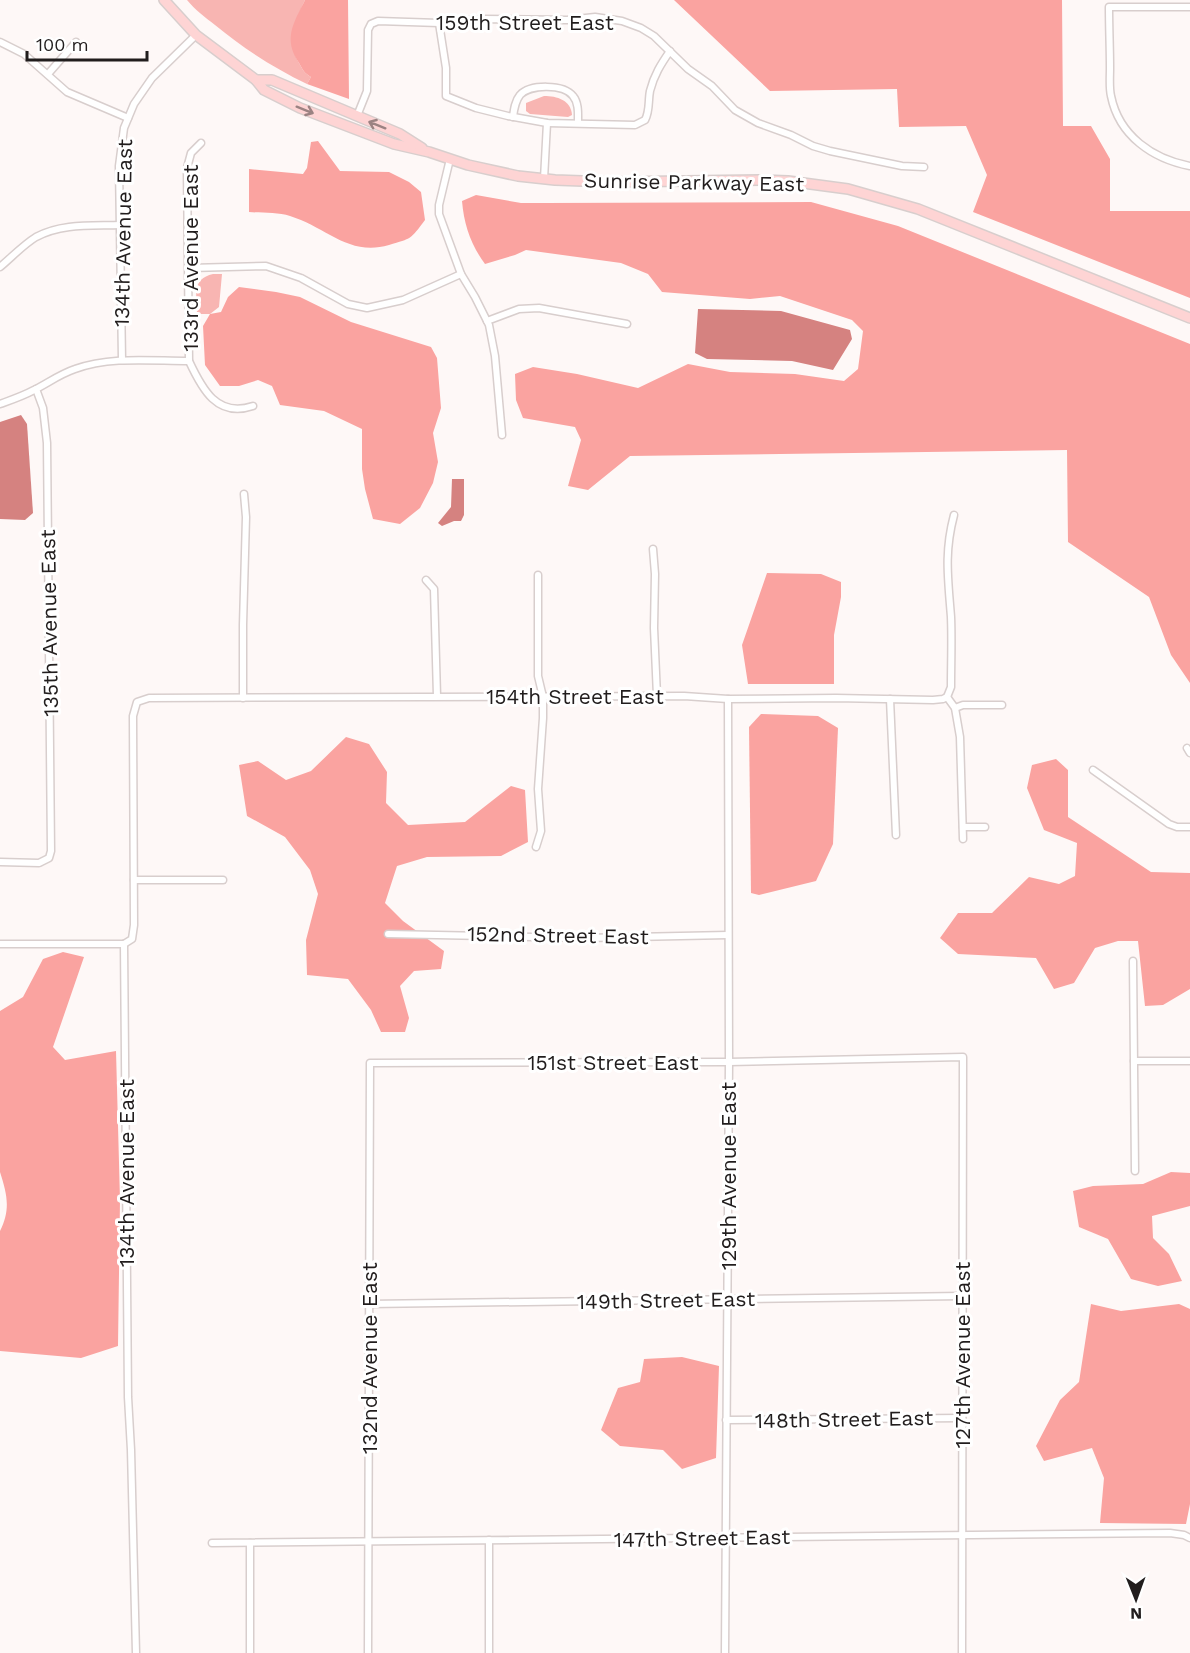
<svg xmlns="http://www.w3.org/2000/svg" width="1190" height="1653" font-family="'Work Sans',sans-serif">
	<style>
		.green { fill: #f8b5b2 }
		.forest { fill: #faa3a0 }
		.water { fill: #d58280 }
		.lines { fill: none; stroke-linecap: round; stroke-linejoin: round }
		.street-casing { stroke: #d8cecd; stroke-width: 9 }
		.secondary-casing { stroke: #d8cecd; stroke-width: 12 }
		.street { stroke: #fff; stroke-width: 6 }
		.secondary { stroke: #fed4d4; stroke-width: 9 }
		.oneway { stroke: #9b8282 }
		.labels { text-anchor: middle; dominant-baseline: central; stroke-width: 6; stroke-linejoin: round; paint-order: stroke }
		.street-label { font-size: 21px; fill: #211d1d; stroke: #fff }
	</style>
	<rect width="100%" height="100%" fill="#fef8f7"/>
	<g class="green">
		<path d="M187 0H305C295 21 286 43 299 63 303 70 304 73 311 77L307 84C274 68 244 49 215 25 205 17 195 10 187 0Z"/>
		<path d="M544 96C557 96 571 100 572 115L568 117 530 114 526 111V103Z"/>
		<path d="M213 274H222L219 307 210 314H197C197 296 191 279 213 274Z"/>
	</g>
	<g class="forest">
		<path d="M305 0H348L349 99 307 84 311 77C304 73 303 70 299 63 283 39 293 24 305 0Z"/>
		<polygon points="674,0 1062,0 1063,126 1091,126 1110,159 1110,211 1190,211 1190,298 973,212 987,175 966,126 899,127 897,89 770,91"/>
		<path d="M318 141 340 171 389 172 409 182 421 192 425 220C410 240 412 238 389 245 349 257 326 227 290 216 278 212 262 213 249 212V169L303 174 307 168 311 142Z"/>
		<path d="M476 195 521 203H546L811 202 898 226 1190 344V683L1171 655 1149 597 1068 542 1067 450 630 456 588 490 568 486 581 440 575 427 523 418 516 400 515 374 533 367 577 374 638 388 688 364 730 372 795 374 844 381 858 369 863 331 852 320 780 296 750 299 662 292 648 274 621 263 526 250 515 255 485 264C471 245 464 225 462 201Z"/>
		<polygon points="239,287 276,292 300,297 351,322 431,347 437,358 441,408 433,433 438,462 433,483 420,508 400,524 373,519 365,489 362,469 362,429 324,411 280,405 272,386 258,380 239,386 220,386 205,365 203,326 210,314 221,312 228,297"/>
		<polygon points="767,573 821,574 841,582 841,597 834,635 834,684 748,684 742,645"/>
		<polygon points="761,714 818,716 838,728 833,844 816,881 759,895 751,893 749,727"/>
		<polygon points="346,737 369,744 387,772 386,803 408,825 465,822 511,786 525,790 528,842 501,856 427,857 397,866 385,903 403,921 444,951 441,969 414,971 400,986 409,1018 405,1032 381,1032 371,1010 348,979 307,975 306,940 318,894 310,870 285,837 247,816 239,765 258,761 286,780 311,771"/>
		<polygon points="1056,759 1068,770 1068,817 1151,872 1190,873 1190,989 1163,1005 1145,1006 1138,941 1118,941 1095,948 1074,983 1054,989 1036,958 958,954 940,938 958,913 992,913 1029,877 1059,884 1075,876 1077,843 1044,830 1027,788 1032,765"/>
		<path d="M63 952 84 957 53 1047 65 1060 116 1051 120 1200 118 1346 81 1358 0 1351V1231C11 1209 7 1194 0 1172V1011L23 997 43 959Z"/>
		<polygon points="1171,1172 1190,1173 1190,1206 1152,1216 1153,1238 1169,1254 1182,1281 1158,1286 1131,1279 1108,1239 1079,1227 1073,1191 1093,1186 1143,1184"/>
		<polygon points="1091,1304 1121,1311 1179,1304 1190,1309 1190,1504 1186,1524 1100,1523 1104,1478 1092,1448 1044,1461 1036,1446 1060,1400 1079,1382"/>
		<polygon points="682,1357 719,1366 716,1458 682,1469 663,1450 620,1446 601,1430 618,1388 640,1382 644,1359"/>
	</g>
	<g class="water">
		<polygon points="698,309 781,311 850,330 852,339 833,370 792,361 707,359 695,353"/>
		<polygon points="21,415 27,424 33,513 25,520 0,519 0,422"/>
		<polygon points="452,479 464,479 464,515 461,521 454,521 442,526 438,523 451,507"/>
	</g>
	<g class="lines">
		<g class="street-casing">
			<g id="street">
				<path d="M1190 7H1109C1109 28 1110 48 1110 68 1110 77 1109 88 1111 96 1119 136 1153 159 1190 166"/>
				<path d="M439 23 446 68V96L476 108 508 116 547 123 635 125 645 120C650 111 648 101 650 91 654 75 661 64 670 51"/>
				<polyline points="0,42 24,54 67,92 128,118"/>
				<polyline points="48,74 76,42"/>
				<polyline points="357,116 367,91 368,30 371,24 378,21 439,23 482,19 567,20 595,17 622,21 641,28 654,36 688,69 712,86 735,110 758,123 791,135 813,146 830,151 902,166 924,167"/>
				<path d="M513 117C514 109 515 101 520 95 530 84 564 84 573 96 579 103 578 114 578 123"/>
				<path d="M201 143 191 153 187 168 189 361C202 389 217 418 253 406"/>
				<polyline points="450,159 439,205 439,214 461,274 475,297 489,325 495,356 502,435"/>
				<polyline points="544,179 547,123"/>
				<path d="M0 267C12 257 23 245 36 237 62 223 92 226 120 225"/>
				<polyline points="190,268 266,266 301,278 348,304 367,308 403,300 461,274"/>
				<polyline points="487,321 519,309 539,308 627,324"/>
				<polyline points="122,360 119,166 124,128 134,104 152,78 196,35"/>
				<path d="M0 404C11 400 23 396 34 390 48 383 60 374 75 369 111 356 151 361 189 361"/>
				<polyline points="653,549 655,574 654,628 657,696"/>
				<polyline points="426,580 434,589 437,696"/>
				<path d="M947 697 951 687C951 663 952 640 951 617 948 578 944 553 954 515"/>
				<polyline points="243,698 243,625 246,517 244,494"/>
				<polyline points="890,699 896,835"/>
				<polyline points="955,708 963,705 1002,705"/>
				<polyline points="1187,748 1190,753"/>
				<polyline points="1093,770 1169,824 1177,827 1190,827"/>
				<polyline points="963,827 985,827"/>
				<polyline points="536,847 541,831 538,789 543,718 543,697 538,676 538,575"/>
				<polyline points="0,862 39,863 49,858 51,851 47,443 43,408 36,389"/>
				<polyline points="134,880 223,880"/>
				<polyline points="388,934 585,938 728,935"/>
				<polyline points="0,944 124,944"/>
				<polyline points="124,944 132,939 134,925 133,716 137,702 149,698 684,696 728,699 836,698 933,700 943,699 947,697 955,708 960,737 963,839"/>
				<polyline points="124,944 128,1397 131,1450 136,1653"/>
				<polyline points="1133,961 1135,1171"/>
				<polyline points="1134,1061 1190,1061"/>
				<polyline points="369,1304 963,1296"/>
				<polyline points="726,1420 962,1418"/>
				<polyline points="212,1543 1170,1533 1184,1535 1190,1538"/>
				<polyline points="250,1543 250,1653"/>
				<polyline points="368,1653 370,1063 729,1062 963,1057 962,1653"/>
				<polyline points="489,1653 489,1540"/>
				<polyline points="725,1653 729,1062 728,699"/>
			</g>
		</g>
		<g class="secondary-casing">
			<g id="secondary">
				<polyline points="164,0 196,35 256,80 264,90 300,108 394,144 429,152 468,165 518,176 555,180 610,182 761,180 788,181 848,189 918,209 1190,318"/>
				<polyline points="256,80 272,80 400,134 422,148"/>
			</g>
		</g>
		<use href="#street" class="street"/>
		<use href="#secondary" class="secondary"/>
	</g>
	<defs><path id="oneway-shaft" d="M-6 0H5M1.5-3L5.5 0L1.5 3" fill="none" stroke-width="1.6" stroke-linecap="round" stroke-linejoin="round" transform="scale(1.5)"/></defs>
	<g class="oneway">
		<use href="#oneway-shaft" transform="translate(305 110) rotate(22)"/>
		<use href="#oneway-shaft" transform="translate(377 125) rotate(-158)"/>
	</g>
	<g class="labels">
		<g class="street-label">
			<text x="525" y="22">159th Street East</text>
			<text transform="translate(694 182) rotate(1)">Sunrise Parkway East</text>
			<text transform="translate(123 233) rotate(-89)">134th Avenue East</text>
			<text transform="translate(190 258) rotate(-90)">133rd Avenue East</text>
			<text transform="translate(49 623) rotate(-91)">135th Avenue East</text>
			<text x="575" y="696">154th Street East</text>
			<text transform="translate(558 935) rotate(1)">152nd Street East</text>
			<text x="613" y="1062">151st Street East</text>
			<text transform="translate(126 1173) rotate(-90)">134th Avenue East</text>
			<text transform="translate(728 1176) rotate(-90)">129th Avenue East</text>
			<text transform="translate(666 1300) rotate(-1)">149th Street East</text>
			<text transform="translate(962 1355) rotate(-90)">127th Avenue East</text>
			<text transform="translate(369 1358) rotate(-90)">132nd Avenue East</text>
			<text transform="translate(844 1419) rotate(-1)">148th Street East</text>
			<text transform="translate(702 1538) rotate(-1)">147th Street East</text>
		</g>
	</g>
	<g transform="translate(1136 1599) rotate(179)" stroke="#ffffff" stroke-width="4.5" paint-order="stroke">
	<path d="M0-4.5L10 22L0 15L-10 22Z" fill="#211d1d"/>
	<text y="-9" font-size="16" font-weight="bold" text-anchor="middle" fill="#211d1d">N</text>
	</g>
	<path d="M27 51v9h120v-9" fill="none" stroke="#211d1d" stroke-width="3"/>
	<text x="36" y="51" font-size="18" fill="#211d1d" stroke="#ffffff" stroke-width="4.5" paint-order="stroke">100 m</text>
</svg>
